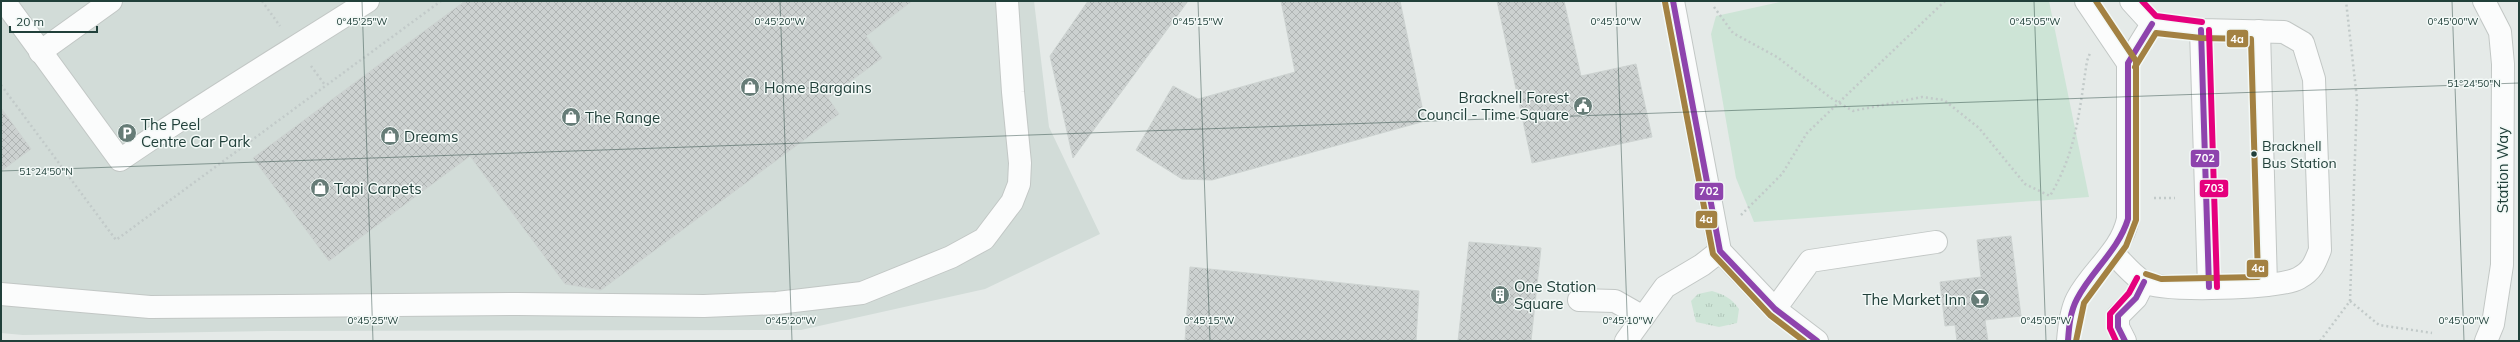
<svg xmlns="http://www.w3.org/2000/svg" width="2520" height="342" font-family="Mulish,sans-serif">
	<style>
		.built { fill: #d2dcd8 }
		.grass { fill: url(#grass-tufts) }
		.park { fill: #cde4d6 }
		.building { fill: url(#building-cross-hatch); stroke: #cdd3d1 }
		.lines { fill: none; stroke-linecap: round; stroke-linejoin: round }
		.minor-casing { stroke: #c2c7c5; stroke-width: 24 }
		.path { stroke: #c2cac9; stroke-width: 2.5; stroke-dasharray: 2 3; stroke-linecap: butt }
		.minor { stroke: #fbfcfc; stroke-width: 22 }
		.bus-1-casing { stroke: #f3f9f7; stroke-width: 9 }
		.bus-2-casing { stroke: #f3f9f7; stroke-width: 9 }
		.bus-3-casing { stroke: #f3f9f7; stroke-width: 9 }
		.bus-1 { stroke: #8e44ad; stroke-width: 6 }
		.bus-2 { stroke: #a38142; stroke-width: 6 }
		.bus-3 { stroke: #e5007d; stroke-width: 6 }
		.ticks { fill: none; stroke: #21403a; stroke-width: 1; stroke-opacity: 0.45 }
		.bus-dot { fill: #21403a; stroke: #f3f9f7; stroke-width: 1.5 }
		.labels { text-anchor: middle; dominant-baseline: central; stroke-width: 3; stroke-linejoin: round; paint-order: stroke }
		.bus-label { font-size: 14px; fill: #21403a; stroke: #f3f9f7; text-anchor: start }
		.poi-label { font-size: 15px; fill: #21403a; stroke: #f3f9f7; text-anchor: start }
		.street-label { font-size: 15px; fill: #21403a; stroke: #f3f9f7 }
		.ticks-label { font-size: 10px; text-anchor: middle; fill: #21403a; stroke: #f3f9f7; stroke-width: 3; stroke-linejoin: round; paint-order: stroke }
		.line-badge { stroke: #f3f9f7; stroke-width: 1.5 }
		.badge-label { font-size: 11px; text-anchor: middle; font-weight: bold; fill: #fff }
	</style>
	<defs>
		<pattern id="grass-tufts" width="24" height="20" patternUnits="userSpaceOnUse"><rect width="24" height="20" fill="#cde4d6"/><path d="M3 7l-1-3M5 7V3M7 7l1-3M15 17l-1-3M17 17v-4M19 17l1-3" fill="none" stroke="#b0c5b8"/></pattern>
		<pattern id="building-cross-hatch" width="8" height="8" patternUnits="userSpaceOnUse"><rect width="8" height="8" fill="#ccd1d0"/><path d="M0 0l8 8M0 8l8-8" fill="none" stroke="#afb4b3"/></pattern>
	</defs>
	<rect width="100%" height="100%" fill="#e5eae8"/>
	<polygon class="built" points="1,1 1034,1 1049,127 1100,234 985,289 801,330 269,331 23,335 1,333"/>
	<path class="grass" d="M1712 291C1725 295 1731 298 1739 309L1737 323 1719 327 1696 322 1691 301 1698 294Z"/>
	<polygon class="park" points="1785,1 2049,1 2089,197 1754,222 1736,178 1711,34 1716,16"/>
	<g class="building">
		<polygon points="465,1 912,1 866,36 882,58 828,98 839,114 601,290 565,284 470,156 329,261 253,158"/>
		<polygon points="1088,1 1188,1 1073,158 1050,56"/>
		<polygon points="1281,1 1400,1 1425,121 1212,180 1182,179 1136,150 1173,86 1198,99 1295,72"/>
		<polygon points="1497,1 1564,1 1581,76 1636,64 1652,137 1532,163"/>
		<polygon points="1,108 31,149 1,171"/>
		<polygon points="2011,236 2021,316 1985,320 1988,341 1957,341 1955,325 1945,326 1940,282 1981,277 1977,240"/>
		<polygon points="1469,242 1541,248 1531,341 1458,341"/>
		<polygon points="1190,267 1419,291 1416,341 1185,341"/>
	</g>
	<g class="lines">
		<g class="minor-casing">
			<g id="minor">
				<path d="M4 1 120 160C201 104 285 54 368 1"/>
				<polyline points="1673,1 1720,251 1775,309 1817,341"/>
				<polyline points="2484,1 2500,32 2503,64 2502,265 2493,324 2486,341"/>
				<polyline points="2201,30 2209,287"/>
				<polyline points="2259,31 2266,285"/>
				<polyline points="40,52 111,1"/>
				<polyline points="2128,63 2152,24"/>
				<path d="M2113 253C2122 262 2133 276 2144 282 2163 292 2281 289 2299 278 2312 271 2315 263 2320 250L2314 79 2303 43 2284 32 2201 30 2152 24 2131 1"/>
				<polyline points="1,294 150,307 518,304 704,306 777,303 862,293 951,257 984,239 1012,202 1019,184 1020,163 1013,92 1007,1"/>
				<polyline points="1579,300 1615,301 1643,317"/>
				<polyline points="1775,309 1810,261 1936,242"/>
				<polyline points="1626,341 1665,287 1702,265 1720,251"/>
				<path d="M2068 341C2069 328 2071 311 2077 299 2092 270 2121 252 2128 219V63L2086 1"/>
				<polyline points="2125,341 2118,327 2118,316 2136,298 2144,282"/>
			</g>
		</g>
		<g class="path">
			<polyline points="262,1 280,26"/>
			<path d="M1714 7 1733 33 1777 57 1831 98 1853 111 1922 97 1944 100 1979 128 2025 184 2050 196C2077 150 2079 112 2087 61L2090 53"/>
			<polyline points="311,66 325,85"/>
			<polyline points="1,85 116,240 441,1"/>
			<polyline points="2154,198 2175,198"/>
			<polyline points="1741,215 1782,174 1807,133 1945,1"/>
			<polyline points="2350,301 2379,325 2432,333"/>
			<polyline points="2320,341 2350,301 2357,99 2346,1"/>
		</g>
		<use href="#minor" class="minor"/>
		<g class="bus-1-casing">
			<g id="bus-1">
				<polyline points="1673,1 1720,251 1775,309 1817,341"/>
				<polyline points="2201,30 2209,287"/>
				<path d="M2068 341C2069 327 2070 312 2077 299 2092 270 2118 251 2128 219V63L2152 24"/>
				<polyline points="2125,341 2118,327 2118,316 2136,298 2144,282"/>
			</g>
		</g>
		<g class="bus-2-casing">
			<g id="bus-2">
				<polyline points="1665,2 1713,254 1770,315 1804,341"/>
				<polyline points="2135,67 2156,33 2201,38 2251,39 2258,277 2161,279 2146,274"/>
				<polyline points="2076,341 2084,303 2126,246 2136,220 2136,61 2096,1"/>
			</g>
		</g>
		<g class="bus-3-casing">
			<g id="bus-3">
				<polyline points="2142,1 2156,16 2202,22"/>
				<polyline points="2209,30 2217,287"/>
				<polyline points="2116,341 2110,328 2110,314 2129,293 2137,278"/>
			</g>
		</g>
		<use href="#bus-1" class="bus-1"/>
		<use href="#bus-2" class="bus-2"/>
		<use href="#bus-3" class="bus-3"/>
	</g>
	<path class="ticks" d="M362 1 373 341M780 1 792 341M1198 1 1210 341M1616 1 1628 341M2034 1 2046 341M2452 1 2464 341M1 171 2519 83"/>
	<defs>
		<g id="shop-disc" transform="scale(1)"><circle r="9.5" fill="#667c77" stroke="#f3f9f7"/><path d="M-5-2.5h2.3a2.7 3.5 0 0 1 5.4 0H5L5.5 6h-11ZM-1.5-2.5h3a1.5 2.3 0 0 0-3 0Z" fill="#fff"/></g>
		<g id="civic-disc" transform="scale(1)"><circle r="9.5" fill="#667c77" stroke="#f3f9f7"/><path d="M-.6-6.5H3V-4.5H.6V-3L4-1V1h2V6H-6V1h2V-1L-.6-3ZM-1.2 2.5V6h2.4V2.5Z" fill="#fff"/></g>
		<g id="parking-disc" transform="scale(1)"><circle r="9.5" fill="#667c77" stroke="#f3f9f7"/><path d="M-3.5-5.5H1a3.5 3.5 0 0 1 0 7H-1V5.5H-3.5ZM-1-3.4V-.6H.8a1.4 1.4 0 0 0 0-2.8Z" fill="#fff"/></g>
		<g id="building-disc" transform="scale(1)"><circle r="9.5" fill="#667c77" stroke="#f3f9f7"/><path d="M-4-6H4V6H1V3H-1V6H-4ZM-2.5-4.3h1.7v1.8h-1.7ZM.8-4.3h1.7v1.8H.8ZM-2.5-1h1.7V.8h-1.7ZM.8-1h1.7V.8H.8Z" fill="#fff"/></g>
		<g id="bar-disc" transform="scale(1)"><circle r="9.5" fill="#667c77" stroke="#f3f9f7"/><path d="M-6-5H6L.8 .8V4.5H3.5V6h-7V4.5H-.8V.8Z" fill="#fff"/></g>
	</defs>
	<g fill-rule="evenodd">
		<use href="#shop-disc" x="750" y="87"/>
		<use href="#civic-disc" x="1583" y="106"/>
		<use href="#shop-disc" x="571" y="117"/>
		<use href="#parking-disc" x="127" y="133"/>
		<use href="#shop-disc" x="390" y="136"/>
		<use href="#shop-disc" x="320" y="188"/>
		<use href="#building-disc" x="1500" y="295"/>
		<use href="#bar-disc" x="1980" y="299"/>
	</g>
	<circle class="bus-dot" cx="2254" cy="154" r="3.5"/>
	<g class="labels">
		<g class="bus-label">
			<text x="2262" y="146">Bracknell<tspan x="2262" dy="17">Bus Station</tspan></text>
		</g>
		<g class="poi-label">
			<text x="764" y="87">Home Bargains</text>
			<text x="1569" y="97" text-anchor="end">Bracknell Forest<tspan x="1569" dy="17">Council - Time Square</tspan></text>
			<text x="585" y="117">The Range</text>
			<text x="141" y="124">The Peel<tspan x="141" dy="17">Centre Car Park</tspan></text>
			<text x="404" y="136">Dreams</text>
			<text x="334" y="188">Tapi Carpets</text>
			<text x="1514" y="286">One Station<tspan x="1514" dy="17">Square</tspan></text>
			<text x="1966" y="299" text-anchor="end">The Market Inn</text>
		</g>
		<g class="street-label">
			<text transform="translate(2502 170) rotate(-90)">Station Way</text>
		</g>
	</g>
	<g class="ticks-label">
		<text x="362" y="25">0°45'25"W</text>
		<text x="780" y="25">0°45'20"W</text>
		<text x="1198" y="25">0°45'15"W</text>
		<text x="1616" y="25">0°45'10"W</text>
		<text x="2035" y="25">0°45'05"W</text>
		<text x="2453" y="25">0°45'00"W</text>
		<text x="2474" y="87">51°24'50"N</text>
		<text x="46" y="175">51°24'50"N</text>
		<text x="373" y="324">0°45'25"W</text>
		<text x="791" y="324">0°45'20"W</text>
		<text x="1209" y="324">0°45'15"W</text>
		<text x="1628" y="324">0°45'10"W</text>
		<text x="2046" y="324">0°45'05"W</text>
		<text x="2464" y="324">0°45'00"W</text>
	</g>
	<g class="line-badge">
		<rect x="2226" y="29" width="23" height="19" rx="4" fill="#a38142"/>
		<rect x="2190" y="149" width="30" height="19" rx="4" fill="#8e44ad"/>
		<rect x="2199" y="179" width="30" height="19" rx="4" fill="#e5007d"/>
		<rect x="1694" y="182" width="30" height="19" rx="4" fill="#8e44ad"/>
		<rect x="1695" y="210" width="23" height="19" rx="4" fill="#a38142"/>
		<rect x="2246" y="259" width="23" height="19" rx="4" fill="#a38142"/>
	</g>
	<g class="badge-label">
		<text x="2237" y="43">4a</text>
		<text x="2205" y="162">702</text>
		<text x="2214" y="192">703</text>
		<text x="1709" y="195">702</text>
		<text x="1706" y="223">4a</text>
		<text x="2258" y="272">4a</text>
	</g>
	<rect width="2520" height="342" fill="none" stroke="#21403a" stroke-width="4"/>
	<path d="M10 26v6h87v-6" fill="none" stroke="#21403a" stroke-width="2"/>
	<text x="16" y="26" font-size="12" fill="#21403a" stroke="#f3f9f7" stroke-width="3" paint-order="stroke">20 m</text>
</svg>
